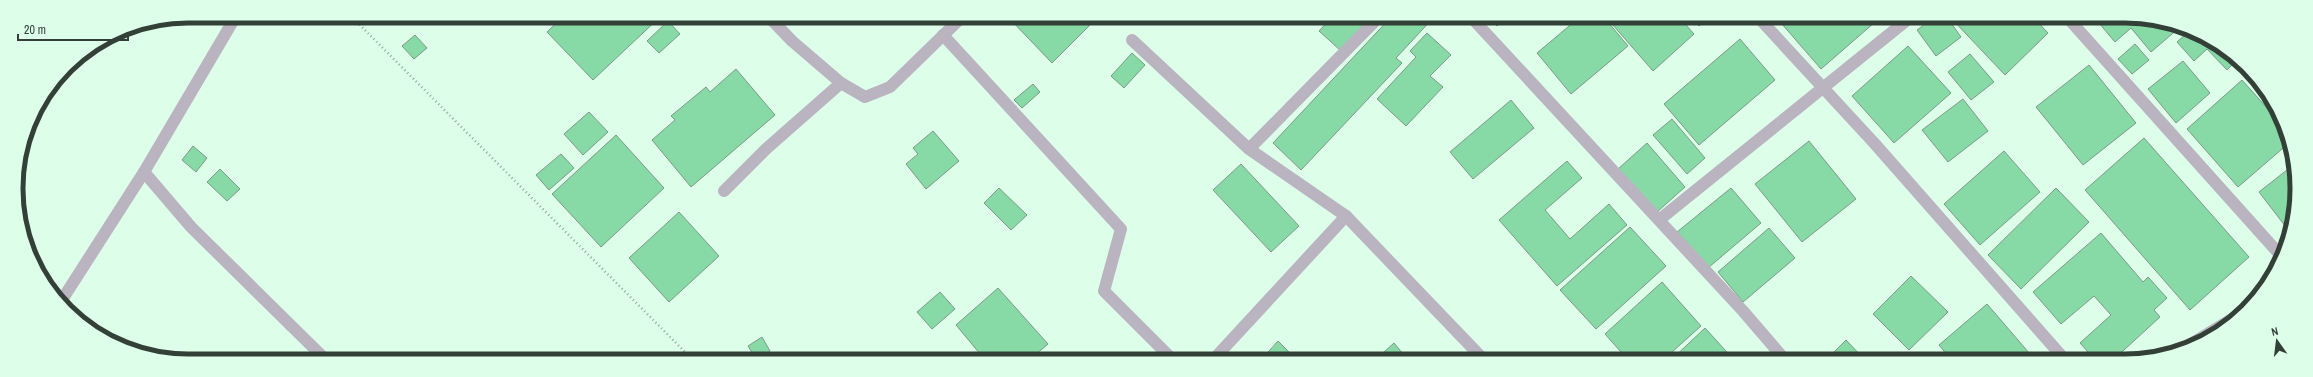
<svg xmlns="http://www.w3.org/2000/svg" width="2313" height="377" font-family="'Archivo Narrow',sans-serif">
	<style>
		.building { fill: #87d9a6; stroke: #7c9b87 }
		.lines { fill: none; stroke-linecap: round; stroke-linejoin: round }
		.path { stroke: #90a797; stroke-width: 2.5; stroke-dasharray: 1 3; stroke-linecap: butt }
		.lane { stroke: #bab3c0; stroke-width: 12 }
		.street { stroke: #bab3c0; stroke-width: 12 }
		.rim { fill: none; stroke: #334037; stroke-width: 5 }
	</style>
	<rect width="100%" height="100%" fill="#ddfee8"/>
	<g class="building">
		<polygon points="564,16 661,16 593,80 547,32"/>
		<polygon points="1007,16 1099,16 1052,63"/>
		<polygon points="1333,16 1372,16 1340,50 1319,31"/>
		<polygon points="1392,16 1435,16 1396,58 1402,63 1301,170 1273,143"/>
		<polygon points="1488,16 1508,16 1497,26"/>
		<polygon points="1581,16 1603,16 1628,46 1571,94 1537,53"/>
		<polygon points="1605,16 1678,16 1694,34 1653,71"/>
		<polygon points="1690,16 1710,16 1699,26"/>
		<polygon points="1775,16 1882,16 1821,69"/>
		<polygon points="1936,16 1946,16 1961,37 1936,56 1917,30"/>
		<polygon points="1949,16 2032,16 2048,33 2005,75"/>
		<polygon points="2093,16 2136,16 2179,28 2151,52 2131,28 2115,42"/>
		<polygon points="668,21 680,34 659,53 647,41"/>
		<polygon points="2189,31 2201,34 2236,61 2227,70 2207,49 2194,61 2177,42"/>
		<polygon points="1427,33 1451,55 1430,76 1443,87 1406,126 1377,99 1416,57 1410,51"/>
		<polygon points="415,35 427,48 414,59 402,46"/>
		<polygon points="1740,39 1775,80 1699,145 1664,104"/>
		<polygon points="2135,44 2149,60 2132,74 2118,59"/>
		<polygon points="1908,46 1951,93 1894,143 1852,96"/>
		<polygon points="1132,53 1145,65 1124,88 1111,76"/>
		<polygon points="1970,54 1994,82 1971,100 1948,72"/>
		<polygon points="2183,61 2210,93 2176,123 2148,89"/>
		<polygon points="2089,65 2136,123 2083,165 2036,107"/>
		<polygon points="736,69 775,115 691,187 652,140 675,120 671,116 706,87 710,92"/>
		<polygon points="2242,80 2285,128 2289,143 2238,187 2187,129"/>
		<polygon points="1033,84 1040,92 1022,108 1014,100"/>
		<polygon points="1963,99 1988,131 1948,162 1922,130"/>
		<polygon points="1511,100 1534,128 1473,179 1450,152"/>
		<polygon points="589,112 608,132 583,155 564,134"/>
		<polygon points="1672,119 1705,158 1687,174 1653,135"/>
		<polygon points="933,131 959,161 926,189 906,164 918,154 913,148"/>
		<polygon points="616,135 664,188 601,247 552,194"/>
		<polygon points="2144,138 2249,257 2190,310 2085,190"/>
		<polygon points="1809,141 1856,199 1802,242 1755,184"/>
		<polygon points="1647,143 1685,187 1656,213 1618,169"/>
		<polygon points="193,146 207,158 196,172 182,160"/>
		<polygon points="2004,151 2040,192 1980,245 1944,204"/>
		<polygon points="561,154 574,168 549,190 536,175"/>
		<polygon points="1567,161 1582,178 1545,210 1570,239 1609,204 1627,225 1557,286 1499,220"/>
		<polygon points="1241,164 1299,226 1271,252 1213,190"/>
		<polygon points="2292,166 2297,200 2289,231 2259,192"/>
		<polygon points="220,169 240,189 227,201 207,182"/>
		<polygon points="999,188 1027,215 1011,230 984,203"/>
		<polygon points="1731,188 1761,223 1708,268 1677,232"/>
		<polygon points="2056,188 2089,222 2021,289 1988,255"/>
		<polygon points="679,212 719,256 669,302 629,258"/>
		<polygon points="1630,227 1666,266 1596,329 1560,290"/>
		<polygon points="1769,228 1795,258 1743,302 1718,272"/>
		<polygon points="2101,233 2143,282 2148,277 2167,298 2154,310 2160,317 2112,361 2096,361 2080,343 2111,315 2094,296 2061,324 2033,292"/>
		<polygon points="1911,276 1948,312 1909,350 1873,314"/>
		<polygon points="1662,282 1701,326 1662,361 1629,361 1605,334"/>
		<polygon points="998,288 1048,344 1028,361 986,361 956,325"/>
		<polygon points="940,292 955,309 932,329 917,312"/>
		<polygon points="1987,304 2036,361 1952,361 1939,345"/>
		<polygon points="1705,328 1735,361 1670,361"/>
		<polygon points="762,337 770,351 756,359 748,346"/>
		<polygon points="1846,340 1866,361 1825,361"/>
		<polygon points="1278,341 1298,361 1260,361"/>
		<polygon points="1394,343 1409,361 1374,361"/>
	</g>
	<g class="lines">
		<polyline class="path" points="351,16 694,361"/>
		<polyline class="lane" points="1249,149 1380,16"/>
		<g class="street">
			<polyline points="1470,16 1743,311 1786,361"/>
			<polyline points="1757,16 1875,144 2066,361"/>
			<polyline points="2066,16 2282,257"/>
			<polyline points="943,35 1121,229 1104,291 1174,361"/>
			<polyline points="1132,40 1249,149 1346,216 1485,361"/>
			<polyline points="841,83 865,97 890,87 963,16"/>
			<polyline points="144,172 191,227 327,361"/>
			<polyline points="724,191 766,149 841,83 792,41 768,16"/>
			<polyline points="1659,220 1912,16"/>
			<polyline points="60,303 144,172 236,16"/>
			<polyline points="2186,347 2247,310"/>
			<polyline points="1212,361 1346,216"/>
		</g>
	</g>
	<path d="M0 0H2313V377H0ZM188 23H2125A165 165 0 0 1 2290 188V189A165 165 0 0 1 2125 354H188A165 165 0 0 1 23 189V188A165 165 0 0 1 188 23Z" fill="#ddfee8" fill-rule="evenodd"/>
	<path class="rim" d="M188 23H2125A165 165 0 0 1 2290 188V189A165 165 0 0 1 2125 354H188A165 165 0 0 1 23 189V188A165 165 0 0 1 188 23Z"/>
	<g transform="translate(2277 341) rotate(346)" stroke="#ddfee8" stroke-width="3" paint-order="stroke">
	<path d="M0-3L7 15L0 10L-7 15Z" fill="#334037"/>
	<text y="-6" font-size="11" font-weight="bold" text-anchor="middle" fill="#334037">N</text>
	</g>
	<path d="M18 34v6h110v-6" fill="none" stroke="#334037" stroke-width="2"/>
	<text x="24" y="34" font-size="12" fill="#334037" stroke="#ddfee8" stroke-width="3" paint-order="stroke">20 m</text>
</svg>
